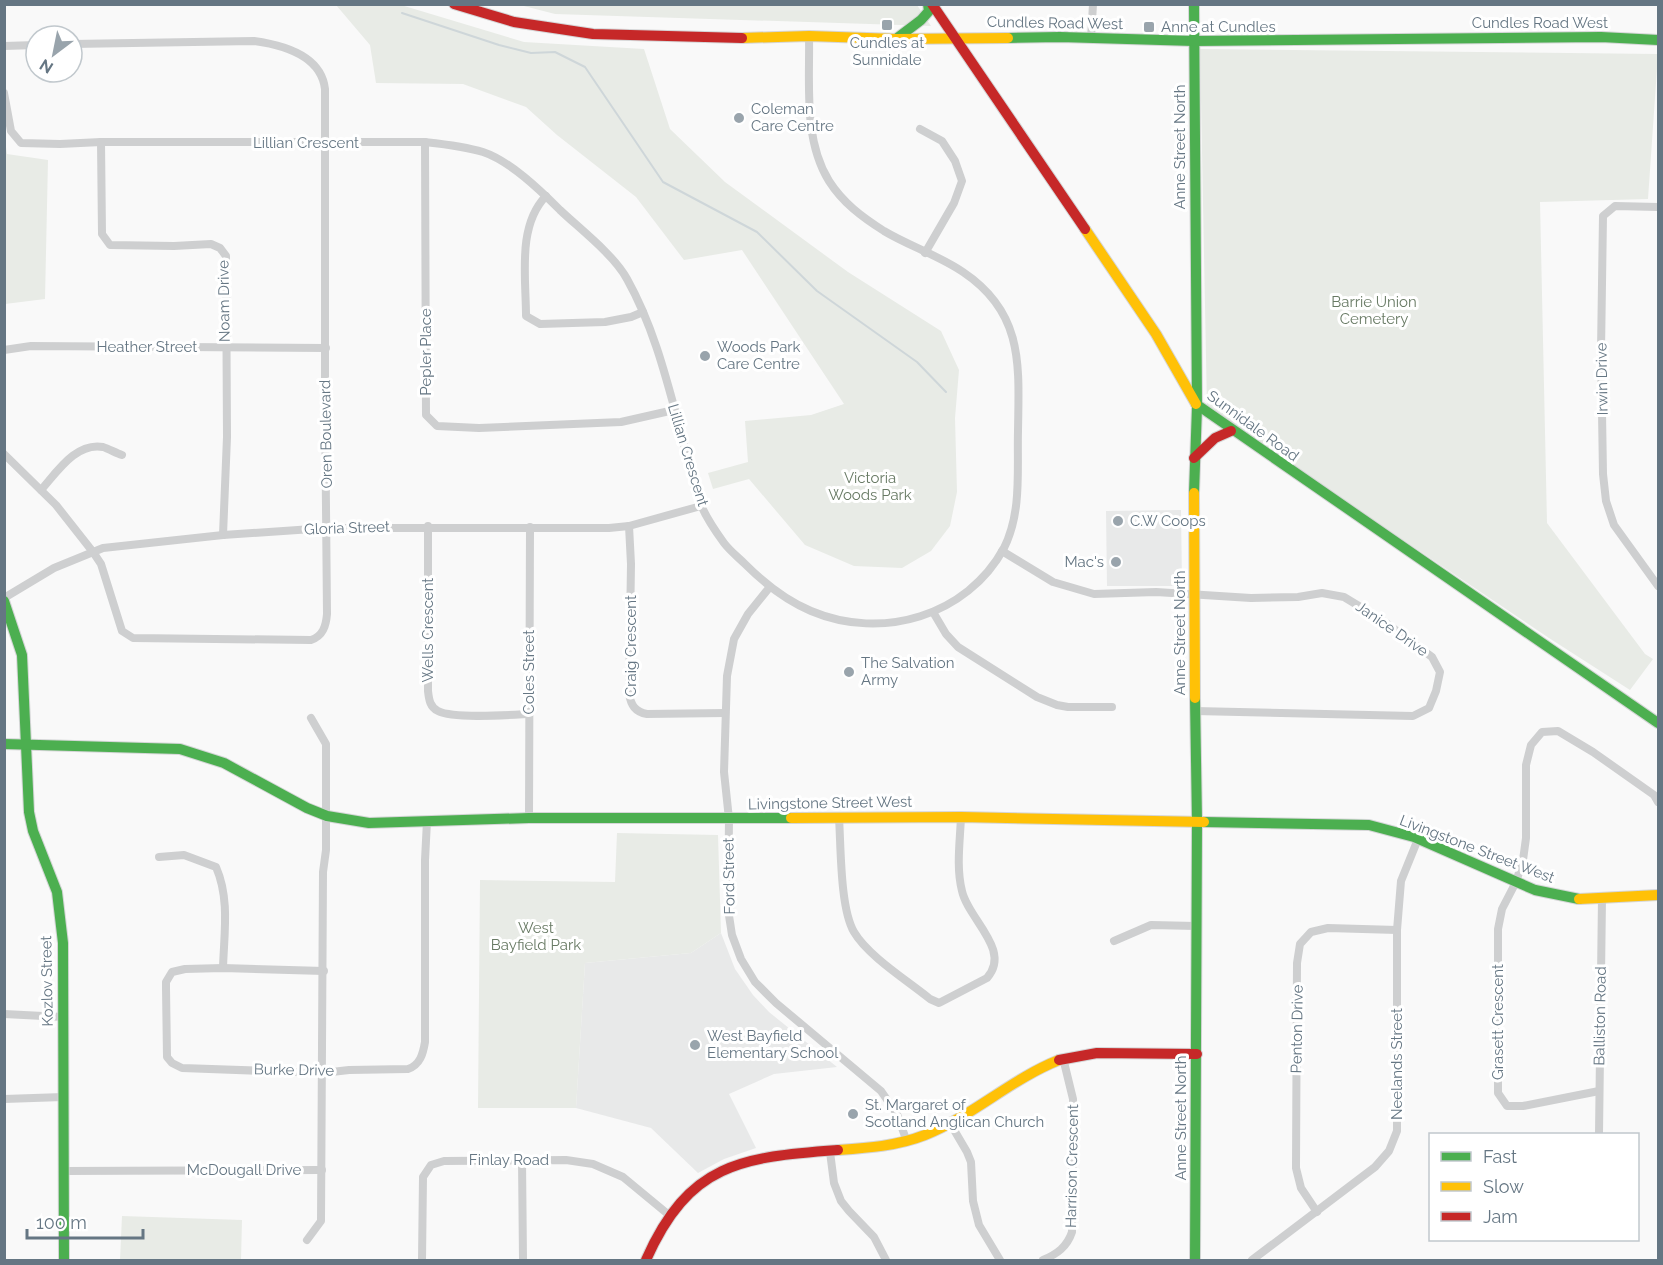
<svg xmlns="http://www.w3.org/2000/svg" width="1663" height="1265" font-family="Raleway,sans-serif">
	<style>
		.built { fill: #e8e9e9 }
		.green { fill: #e8ebe6 }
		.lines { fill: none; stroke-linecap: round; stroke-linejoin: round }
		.stream { stroke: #ced6d9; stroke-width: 2 }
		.fast-casing { stroke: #d5d6d7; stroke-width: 12 }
		.slow-casing { stroke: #d5d6d7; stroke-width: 12 }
		.jam-casing { stroke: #d5d6d7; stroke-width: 12 }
		.street { stroke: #cecfd0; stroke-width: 8 }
		.fast { stroke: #4caf50; stroke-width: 10 }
		.slow { stroke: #ffc107; stroke-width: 10 }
		.jam { stroke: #c62828; stroke-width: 10 }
		.poi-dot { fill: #99a4ac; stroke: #fff; stroke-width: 2 }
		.labels { text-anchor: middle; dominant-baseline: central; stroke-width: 6; stroke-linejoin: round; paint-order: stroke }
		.street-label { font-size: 15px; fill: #657683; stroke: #fff }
		.poi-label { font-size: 15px; fill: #657683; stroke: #fff; text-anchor: start }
		.park-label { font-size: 15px; fill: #687a64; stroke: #fff }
	</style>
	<rect width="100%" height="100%" fill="#f9f9f9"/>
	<g class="built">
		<polygon points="1181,510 1182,586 1107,586 1106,511"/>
		<polygon points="721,933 735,969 753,995 769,1012 837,1067 774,1074 729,1094 756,1148 724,1159 698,1173 651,1128 576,1108 585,963 691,953"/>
	</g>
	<g class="green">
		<polygon points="336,5 401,5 524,42 644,49 670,129 725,182 848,272 941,331 959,370 955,418 957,492 950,526 931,551 902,568 854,566 805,545 749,479 713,489 708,473 748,462 745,421 811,415 844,404 742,250 684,260 636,197 557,135 526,107 463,84 376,83 370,45"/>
		<polygon points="520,5 917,5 931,26 555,14"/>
		<polygon points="1200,49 1658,54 1648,199 1540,202 1547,523 1645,654 1653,659 1630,690 1549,638 1207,408"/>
		<polygon points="5,140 7,154 48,160 45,299 5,304"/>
		<polygon points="617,833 718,835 721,933 691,953 585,963 576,1108 478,1108 480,880 615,882"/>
		<polygon points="122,1216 242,1220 241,1260 120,1260"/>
	</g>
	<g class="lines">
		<polyline class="stream" points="402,13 499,45 531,53 555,52 585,67 663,182 757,232 817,291 917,362 946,392"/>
		<g class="fast-casing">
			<g id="fast">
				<polyline points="1194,4 1197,407 1194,493"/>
				<polyline points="1008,38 1060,37 1194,41 1601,37 1658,40"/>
				<polyline points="896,39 921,20 929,11 928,4"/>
				<polyline points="1196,404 1658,723"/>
				<polyline points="4,601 22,655 29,812 33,831 57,892 63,943 64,1260"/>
				<polyline points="1195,698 1197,821 1195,1260"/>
				<polyline points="4,744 180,749 224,763 307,808 327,816 369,823 529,818 791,818"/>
				<polyline points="1204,822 1369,825 1414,837 1535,890 1579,899"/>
			</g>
		</g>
		<g class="slow-casing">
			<g id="slow">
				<polyline points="742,38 809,36 896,39 1008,38"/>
				<polyline points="1085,229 1156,334 1196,404"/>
				<polyline points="1194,493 1195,698"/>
				<polyline points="791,818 961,817 1204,822"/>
				<polyline points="1579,899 1658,895"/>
				<path d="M838 1150C867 1148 897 1146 925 1135 973 1116 1011 1079 1059 1060"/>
			</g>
		</g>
		<g class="jam-casing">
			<g id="jam">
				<polyline points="454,4 514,22 593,34 742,38"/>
				<polyline points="932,4 1085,229"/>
				<polyline points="1194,458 1215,438 1231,431"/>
				<polyline points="1059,1060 1097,1053 1197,1054"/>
				<path d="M646 1260C689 1163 741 1157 838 1150"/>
			</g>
		</g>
		<g class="street">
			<polyline points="1091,39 1093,4"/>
			<polyline points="4,46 36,45"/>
			<path d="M4 93 11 131 21 143 60 144 101 142H425C444 144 464 146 483 152 510 161 540 190 560 210 580 229 614 255 627 279 655 329 668 385 683 440 688 461 692 485 701 505 706 517 716 532 724 543 730 551 738 557 745 564 765 584 785 600 811 611 882 641 967 616 1004 548 1022 512 1017 470 1018 431 1019 365 1024 313 963 272 938 255 909 246 884 231 862 217 843 203 829 181 803 139 810 83 809 36"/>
			<polyline points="920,129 942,141 955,161 962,181 954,203 925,253"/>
			<polyline points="101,142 102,234 110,245 174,246 211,244 220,248 226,256 227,437 223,535"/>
			<polyline points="425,142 426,415 437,426 479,428 621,422 674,410"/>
			<path d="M546 196C517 226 526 277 526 316L540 324 605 322 631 317 643 312"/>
			<polyline points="1658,207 1615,206 1603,216 1601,351 1603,474 1606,501 1614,525 1658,586"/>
			<polyline points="4,350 31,346 326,348"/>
			<path d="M4 454 56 505 93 552 101 564 122 631 133 638 311 640C323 636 326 626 327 614L325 402V89C321 55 283 45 254 41L72 44"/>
			<path d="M41 490C57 472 76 442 103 447 109 449 116 453 122 455"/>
			<path d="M428 526V691C429 700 430 707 438 711 453 719 509 715 528 714"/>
			<path d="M629 526 631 564 629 694C631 705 635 712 647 714L725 713"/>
			<polyline points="1002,551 1053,582 1094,594 1156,592 1251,598 1298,597 1322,593 1344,597 1382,620 1432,657 1440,672 1436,691 1429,708 1413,716 1195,711"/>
			<polyline points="769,588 748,614 734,639 727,676 724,772 729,819 728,909 732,935 741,959 755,982 776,1003 881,1091 897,1114 907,1142"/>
			<polyline points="4,598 54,568 103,548 223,535 327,528 609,528 629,526 701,506"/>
			<polyline points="933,612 946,634 958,647 1037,697 1057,705 1068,707 1112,707"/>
			<polyline points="529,818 530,527"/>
			<path d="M839 818C841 847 840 908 854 932 868 956 908 981 930 999L939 1003 987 978C1012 950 968 919 962 891 956 868 960 841 961 817"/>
			<path d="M159 857 184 855 216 867C230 899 224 934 223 968"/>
			<polyline points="1114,941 1151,925 1196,926"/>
			<path d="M324 971 223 968 185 969 172 972 166 982V988L167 1057 172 1063 182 1068 323 1073 349 1070 408 1069C420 1065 423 1054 425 1042V860L427 821"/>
			<polyline points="4,1014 63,1017"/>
			<polyline points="1599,1091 1523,1106 1507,1106 1498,1093 1498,929 1502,909 1516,882 1523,860 1526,838 1526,765 1531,745 1542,732 1558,731 1593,752 1654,795 1658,802"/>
			<polyline points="4,1099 63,1097"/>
			<polyline points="950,1123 967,1152 971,1162 973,1201 979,1225 1000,1260"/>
			<polyline points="1599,1134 1602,898"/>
			<polyline points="830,1152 834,1183 841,1201 849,1211 874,1237 886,1260"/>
			<polyline points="522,1160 523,1260"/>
			<polyline points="64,1171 322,1170"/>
			<polyline points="1317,1212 1301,1188 1296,1168 1297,963 1300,944 1311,932 1328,928 1397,930"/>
			<polyline points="307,1240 321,1221 323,872 326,850 326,744 311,718"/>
			<polyline points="422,1260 423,1177 431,1165 444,1161 566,1160 593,1164 623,1177 669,1215"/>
			<path d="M1043 1260C1057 1254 1067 1247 1072 1232L1073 1099 1063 1058"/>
			<polyline points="1252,1260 1375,1167 1389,1151 1397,1131 1397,930 1401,881 1418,839"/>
		</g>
		<use href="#fast" class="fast"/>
		<use href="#slow" class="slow"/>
		<use href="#jam" class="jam"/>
	</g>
	<g class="poi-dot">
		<rect x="881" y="19" width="12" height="12" rx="3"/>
		<rect x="1143" y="21" width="12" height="12" rx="3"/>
		<circle cx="739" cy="118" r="6"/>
		<circle cx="705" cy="356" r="6"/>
		<circle cx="1118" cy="521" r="6"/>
		<circle cx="1116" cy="562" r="6"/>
		<circle cx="849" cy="672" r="6"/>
		<circle cx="695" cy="1045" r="6"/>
		<circle cx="853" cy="1114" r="6"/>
	</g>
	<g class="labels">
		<g class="street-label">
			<text transform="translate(1055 23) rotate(1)">Cundles Road West</text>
			<text x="1540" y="23">Cundles Road West</text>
			<text x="306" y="143">Lillian Crescent</text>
			<text transform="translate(1180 147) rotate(-90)">Anne Street North</text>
			<text transform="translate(224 301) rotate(-91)">Noam Drive</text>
			<text x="147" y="347">Heather Street</text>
			<text transform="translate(426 352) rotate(-90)">Pepler Place</text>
			<text transform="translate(1602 379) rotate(-91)">Irwin Drive</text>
			<text transform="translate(1253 426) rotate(36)">Sunnidale Road</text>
			<text transform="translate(326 434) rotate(-91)">Oren Boulevard</text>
			<text transform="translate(688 455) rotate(73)">Lillian Crescent</text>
			<text transform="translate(347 528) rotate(-2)">Gloria Street</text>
			<text transform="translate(1392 629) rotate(35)">Janice Drive</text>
			<text transform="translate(428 630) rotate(-90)">Wells Crescent</text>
			<text transform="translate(1180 633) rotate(-90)">Anne Street North</text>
			<text transform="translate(631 646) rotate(-90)">Craig Crescent</text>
			<text transform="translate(529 672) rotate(-90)">Coles Street</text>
			<text transform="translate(830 803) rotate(-1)">Livingstone Street West</text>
			<text transform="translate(1477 849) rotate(21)">Livingstone Street West</text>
			<text transform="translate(729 876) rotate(-91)">Ford Street</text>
			<text transform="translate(47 981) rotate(-91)">Kozlov Street</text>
			<text transform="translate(1600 1016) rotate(-89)">Balliston Road</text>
			<text transform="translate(1498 1022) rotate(-90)">Grasett Crescent</text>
			<text transform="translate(1297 1029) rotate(-89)">Penton Drive</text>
			<text transform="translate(1397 1064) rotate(-90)">Neelands Street</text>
			<text transform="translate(294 1070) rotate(1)">Burke Drive</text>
			<text transform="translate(1181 1118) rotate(-90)">Anne Street North</text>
			<text x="509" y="1160">Finlay Road</text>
			<text transform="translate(1072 1166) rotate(-89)">Harrison Crescent</text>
			<text x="244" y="1170">McDougall Drive</text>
		</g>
		<g class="poi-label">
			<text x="1161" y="27">Anne at Cundles</text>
			<text x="887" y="43" text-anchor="middle">Cundles at<tspan x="887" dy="17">Sunnidale</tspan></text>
			<text x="751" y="109">Coleman<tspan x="751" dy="17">Care Centre</tspan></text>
			<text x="717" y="347">Woods Park<tspan x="717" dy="17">Care Centre</tspan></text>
			<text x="1130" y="521">C.W Coops</text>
			<text x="1104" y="562" text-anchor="end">Mac's</text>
			<text x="861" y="663">The Salvation<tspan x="861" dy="17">Army</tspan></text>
			<text x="707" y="1036">West Bayfield<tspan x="707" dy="17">Elementary School</tspan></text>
			<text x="865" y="1105">St. Margaret of<tspan x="865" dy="17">Scotland Anglican Church</tspan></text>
		</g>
		<g class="park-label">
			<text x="1374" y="302">Barrie Union<tspan x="1374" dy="17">Cemetery</tspan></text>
			<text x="870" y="478">Victoria<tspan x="870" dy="17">Woods Park</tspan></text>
			<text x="536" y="928">West<tspan x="536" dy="17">Bayfield Park</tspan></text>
		</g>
	</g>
	<rect width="1663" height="1265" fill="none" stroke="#657683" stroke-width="12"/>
	<rect x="1429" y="1133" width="210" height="108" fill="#ffffff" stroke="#c1c8cd" stroke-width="1.5"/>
	<rect x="1441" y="1152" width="30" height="9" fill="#4caf50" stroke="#c1c8cd" stroke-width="1.5"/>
	<text x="1483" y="1163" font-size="18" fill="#657683">Fast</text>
	<rect x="1441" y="1182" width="30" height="9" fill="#ffc107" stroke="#c1c8cd" stroke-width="1.5"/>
	<text x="1483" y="1193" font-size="18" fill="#657683">Slow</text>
	<rect x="1441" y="1212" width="30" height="9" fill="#c62828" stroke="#c1c8cd" stroke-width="1.5"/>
	<text x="1483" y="1223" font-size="18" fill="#657683">Jam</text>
	<g transform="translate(54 54) rotate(212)"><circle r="28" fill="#ffffff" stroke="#c1c8cd" stroke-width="1.5"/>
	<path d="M0-4.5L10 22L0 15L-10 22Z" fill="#99a4ac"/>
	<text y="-9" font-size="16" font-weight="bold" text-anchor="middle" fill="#657683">N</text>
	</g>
	<path d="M27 1229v9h116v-9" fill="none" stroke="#657683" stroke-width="3"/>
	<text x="36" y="1229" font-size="18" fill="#657683" stroke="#ffffff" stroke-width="4.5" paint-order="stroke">100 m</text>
</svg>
